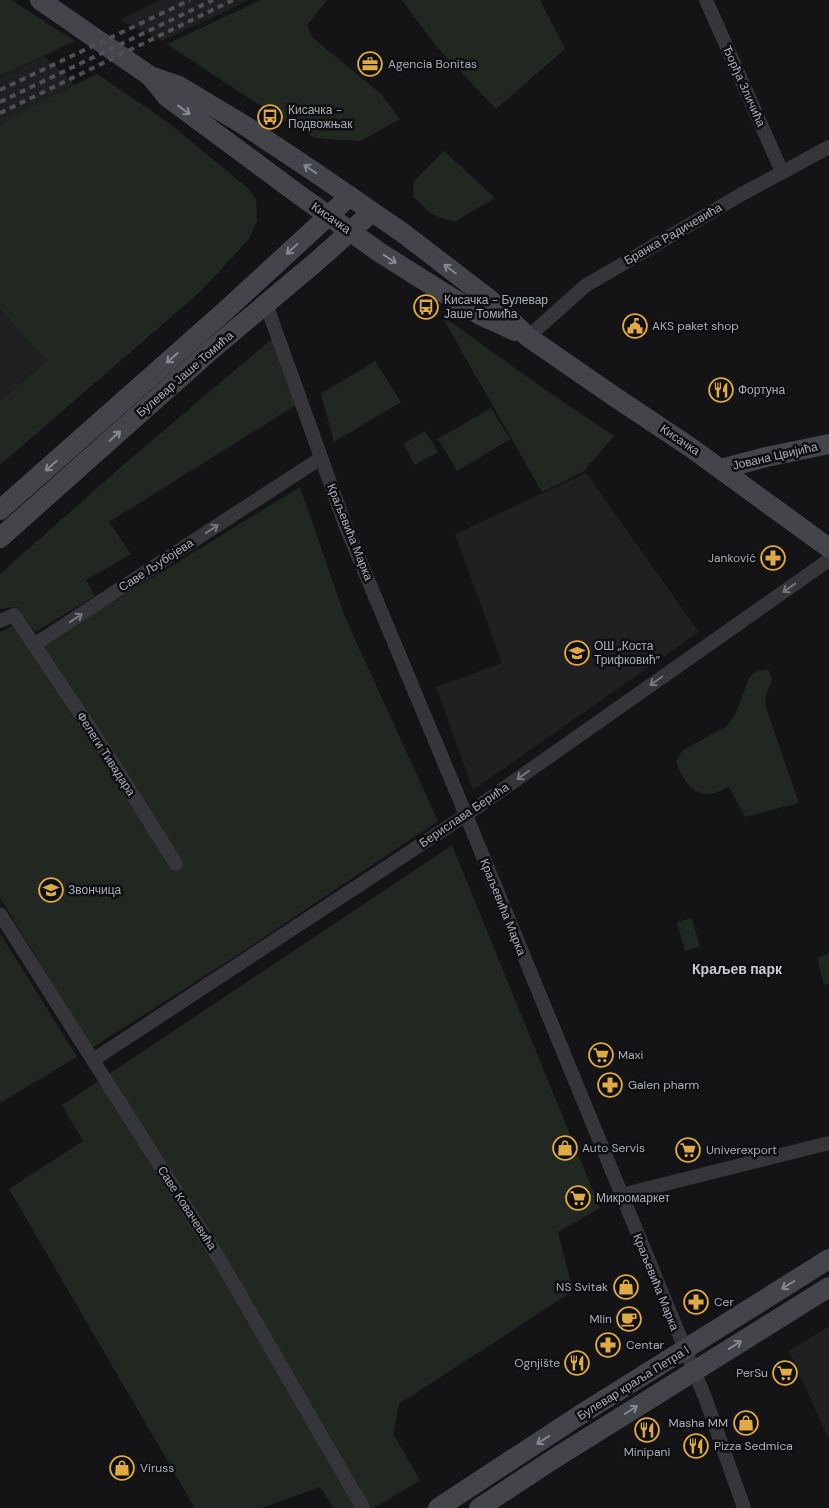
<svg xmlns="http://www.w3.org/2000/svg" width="829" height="1508" font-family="'DM Sans',sans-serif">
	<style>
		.built { fill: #202023 }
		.green { fill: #212822 }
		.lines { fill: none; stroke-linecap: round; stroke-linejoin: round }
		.street { stroke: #36363a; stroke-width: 14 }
		.secondary { stroke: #44454a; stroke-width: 20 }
		.rail { stroke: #4f5055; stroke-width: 4; stroke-dasharray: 6 5; stroke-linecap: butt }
		.oneway { stroke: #848890 }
		.oneway2 { stroke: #74777e }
		.labels { text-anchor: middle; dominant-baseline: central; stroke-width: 5; stroke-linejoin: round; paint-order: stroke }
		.poi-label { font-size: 12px; fill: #a7acb5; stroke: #0f0f11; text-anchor: start }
		.street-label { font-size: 12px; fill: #a7acb5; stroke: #0f0f11 }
		.neighbourhood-label { font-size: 14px; font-weight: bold; fill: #c8cad1; stroke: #0f0f11 }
	</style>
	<rect width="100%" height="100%" fill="#141416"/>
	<g class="built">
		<polygon points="160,0 249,0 162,41 120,20"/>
		<polygon points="44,56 75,84 31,106 0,125 0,77"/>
		<polygon points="0,309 46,361 0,401"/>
		<polygon points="586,473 699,632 473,790 436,687 502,663 455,534"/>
		<polygon points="829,1326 829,1440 789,1351"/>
	</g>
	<g class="green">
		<polygon points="0,0 11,0 75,41 0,76"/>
		<polygon points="260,0 327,0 307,25 313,38 381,94 400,119 361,141 315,138 253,101 167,44"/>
		<polygon points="402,0 540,0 565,49 496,109 436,46"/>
		<polygon points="97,74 165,120 248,188 256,199 257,221 249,239 200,292 0,465 0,401 46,361 0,309 0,125 31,106"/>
		<polygon points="444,151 495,198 454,222 433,215 413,197 414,181"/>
		<polygon points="441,315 530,379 614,436 583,472 542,492"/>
		<polygon points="274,337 296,405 109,522 131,554 86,580 95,596 35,632 17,607 0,609 0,574 122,466"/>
		<polygon points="375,361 401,402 334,442 321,394"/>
		<polygon points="491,408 510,439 457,471 438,439"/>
		<polygon points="425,431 438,452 415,465 403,444"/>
		<polygon points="300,487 345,617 438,821 236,956 92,1048 0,898 0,632 13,625 31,652"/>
		<path d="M768 669 772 680 766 695 765 705 799 803 745 817 729 787C724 789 717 793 711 794 691 796 681 776 676 761L683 750 727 726 736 713 749 678 754 672Z"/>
		<polygon points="452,845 600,1208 558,1232 573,1291 399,1404 393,1434 420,1480 374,1508 334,1508 320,1487 262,1508 195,1508 9,1189 83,1141 62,1105"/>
		<polygon points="692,918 700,947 685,951 677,922"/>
		<polygon points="0,933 77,1057 0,1103"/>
		<polygon points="829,954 829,983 824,985 817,958"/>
	</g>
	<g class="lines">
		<g class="street">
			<polyline points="706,0 782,172"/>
			<polyline points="266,304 346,527 466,815 706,1400 744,1508"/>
			<polyline points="528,337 585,286 742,194 829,147"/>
			<polyline points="0,621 14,615 104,749 176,864"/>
			<polyline points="35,644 321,458"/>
			<polyline points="0,914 220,1260 363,1508"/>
			<polyline points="93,1060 466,815 829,560"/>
			<polyline points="621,1195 829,1143"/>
		</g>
		<g class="secondary">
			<polyline points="40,0 150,76 179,86 244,125 313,171 403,233 489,299 528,337 612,395 690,447 829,548"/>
			<polyline points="150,76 167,97 298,194 379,252 444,293 480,315 515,331"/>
			<polyline points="721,469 766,457 829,444"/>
			<polyline points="0,510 225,311 350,196"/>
			<polyline points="0,538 211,350 317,261 372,212"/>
			<polyline points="438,1508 583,1413 829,1259"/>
			<polyline points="479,1508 552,1460 829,1287"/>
		</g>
		<g class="rail">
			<polyline points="0,90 190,0"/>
			<polyline points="0,102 213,0"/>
			<polyline points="0,113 233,0"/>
		</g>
	</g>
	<defs><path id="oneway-shaft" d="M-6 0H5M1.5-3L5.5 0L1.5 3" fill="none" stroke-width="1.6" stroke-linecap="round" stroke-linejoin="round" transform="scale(1.25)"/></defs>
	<g class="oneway">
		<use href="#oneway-shaft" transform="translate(184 110) rotate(36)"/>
		<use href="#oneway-shaft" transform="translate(310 169) rotate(-146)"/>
		<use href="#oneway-shaft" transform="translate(292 249) rotate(137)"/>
		<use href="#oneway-shaft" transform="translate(390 259) rotate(33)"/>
		<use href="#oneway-shaft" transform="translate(450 269) rotate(-143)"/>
		<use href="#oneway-shaft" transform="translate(172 358) rotate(138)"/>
		<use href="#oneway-shaft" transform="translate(115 436) rotate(-42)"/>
		<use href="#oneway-shaft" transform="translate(51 466) rotate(139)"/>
		<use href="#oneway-shaft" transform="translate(788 1285) rotate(148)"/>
		<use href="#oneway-shaft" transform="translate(735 1345) rotate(-32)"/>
		<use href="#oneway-shaft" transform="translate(631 1410) rotate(-32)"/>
		<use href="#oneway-shaft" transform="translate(543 1440) rotate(147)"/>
	</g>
	<g class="oneway2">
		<use href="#oneway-shaft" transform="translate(212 529) rotate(-33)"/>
		<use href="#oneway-shaft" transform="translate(789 588) rotate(145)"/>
		<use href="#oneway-shaft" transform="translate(76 618) rotate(-33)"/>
		<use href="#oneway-shaft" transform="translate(656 681) rotate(145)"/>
		<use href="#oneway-shaft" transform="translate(523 775) rotate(145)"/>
	</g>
	<defs>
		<g id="office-ring" transform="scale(1.25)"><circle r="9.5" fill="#0f0f11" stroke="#dfa943" stroke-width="1.5"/><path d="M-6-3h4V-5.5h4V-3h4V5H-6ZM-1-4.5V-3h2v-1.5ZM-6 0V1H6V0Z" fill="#dfa943"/></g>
		<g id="bus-ring" transform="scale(1.25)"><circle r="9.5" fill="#0f0f11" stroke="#dfa943" stroke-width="1.5"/><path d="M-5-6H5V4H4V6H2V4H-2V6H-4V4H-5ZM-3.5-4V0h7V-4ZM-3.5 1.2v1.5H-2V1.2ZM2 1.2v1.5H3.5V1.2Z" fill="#dfa943"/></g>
		<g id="civic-ring" transform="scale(1.25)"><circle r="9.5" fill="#0f0f11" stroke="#dfa943" stroke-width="1.5"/><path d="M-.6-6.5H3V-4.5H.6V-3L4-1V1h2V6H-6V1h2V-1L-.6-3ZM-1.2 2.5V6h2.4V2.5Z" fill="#dfa943"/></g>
		<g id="restaurant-ring" transform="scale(1.25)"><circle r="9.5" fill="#0f0f11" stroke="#dfa943" stroke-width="1.5"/><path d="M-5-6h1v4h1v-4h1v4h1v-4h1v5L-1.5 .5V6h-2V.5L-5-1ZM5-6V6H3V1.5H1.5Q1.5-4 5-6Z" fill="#dfa943"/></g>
		<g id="pharmacy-ring" transform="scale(1.25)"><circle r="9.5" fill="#0f0f11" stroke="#dfa943" stroke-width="1.5"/><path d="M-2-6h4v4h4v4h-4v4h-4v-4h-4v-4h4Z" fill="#dfa943"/></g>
		<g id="school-ring" transform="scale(1.25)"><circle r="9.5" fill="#0f0f11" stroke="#dfa943" stroke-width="1.5"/><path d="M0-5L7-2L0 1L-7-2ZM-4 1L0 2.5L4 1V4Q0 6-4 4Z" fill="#dfa943"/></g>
		<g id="supermarket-ring" transform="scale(1.25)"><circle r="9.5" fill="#0f0f11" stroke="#dfa943" stroke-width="1.5"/><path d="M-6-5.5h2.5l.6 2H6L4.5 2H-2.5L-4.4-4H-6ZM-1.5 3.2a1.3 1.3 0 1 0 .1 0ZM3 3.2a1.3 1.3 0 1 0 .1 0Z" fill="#dfa943"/></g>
		<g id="shop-ring" transform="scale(1.25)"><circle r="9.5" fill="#0f0f11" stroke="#dfa943" stroke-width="1.5"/><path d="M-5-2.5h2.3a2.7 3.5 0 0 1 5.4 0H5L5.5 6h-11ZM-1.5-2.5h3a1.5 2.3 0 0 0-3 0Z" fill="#dfa943"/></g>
		<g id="cafe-ring" transform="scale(1.25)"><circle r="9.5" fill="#0f0f11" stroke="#dfa943" stroke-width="1.5"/><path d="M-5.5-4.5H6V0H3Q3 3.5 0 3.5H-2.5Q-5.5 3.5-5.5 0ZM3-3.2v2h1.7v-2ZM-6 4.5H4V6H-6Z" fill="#dfa943"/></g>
	</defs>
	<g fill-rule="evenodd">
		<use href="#office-ring" x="370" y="64"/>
		<use href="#bus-ring" x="270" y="117"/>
		<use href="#bus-ring" x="426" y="307"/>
		<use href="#civic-ring" x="635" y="326"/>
		<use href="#restaurant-ring" x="721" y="390"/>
		<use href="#pharmacy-ring" x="773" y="558"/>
		<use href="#school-ring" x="577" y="653"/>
		<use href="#school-ring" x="51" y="890"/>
		<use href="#supermarket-ring" x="601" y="1055"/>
		<use href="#pharmacy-ring" x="610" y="1085"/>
		<use href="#shop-ring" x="565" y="1148"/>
		<use href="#supermarket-ring" x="688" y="1150"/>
		<use href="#supermarket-ring" x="578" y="1198"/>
		<use href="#shop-ring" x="626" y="1287"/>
		<use href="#pharmacy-ring" x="696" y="1302"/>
		<use href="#cafe-ring" x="629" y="1319"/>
		<use href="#pharmacy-ring" x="608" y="1345"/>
		<use href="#restaurant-ring" x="577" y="1363"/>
		<use href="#supermarket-ring" x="785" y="1373"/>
		<use href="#shop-ring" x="746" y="1423"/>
		<use href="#restaurant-ring" x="647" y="1430"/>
		<use href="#restaurant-ring" x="696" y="1446"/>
		<use href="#shop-ring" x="122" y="1468"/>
	</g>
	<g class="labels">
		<g class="poi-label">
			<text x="388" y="64">Agencia Bonitas</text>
			<text x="288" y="110">Кисачка -<tspan x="288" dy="14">Подвожњак</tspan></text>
			<text x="444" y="300">Кисачка - Булевар<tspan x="444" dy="14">Јаше Томића</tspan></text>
			<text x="652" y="326">AKS paket shop</text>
			<text x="738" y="390">Фортуна</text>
			<text x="756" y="558" text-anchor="end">Janković</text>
			<text x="594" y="646">ОШ „Коста<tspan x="594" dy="14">Трифковић”</tspan></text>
			<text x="68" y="890">Звончица</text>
			<text x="618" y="1055">Maxi</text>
			<text x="628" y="1085">Galen pharm</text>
			<text x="582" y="1148">Auto Servis</text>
			<text x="706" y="1150">Univerexport</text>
			<text x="596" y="1198">Микромаркет</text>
			<text x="608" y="1287" text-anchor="end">NS Svitak</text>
			<text x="714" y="1302">Cer</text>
			<text x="612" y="1319" text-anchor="end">Mlin</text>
			<text x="626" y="1345">Centar</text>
			<text x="560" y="1363" text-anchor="end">Ognjište</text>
			<text x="768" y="1373" text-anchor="end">PerSu</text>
			<text x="728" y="1423" text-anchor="end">Masha MM</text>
			<text x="714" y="1446">Pizza Sedmica</text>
			<text x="647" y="1452" text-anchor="middle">Minipani</text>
			<text x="140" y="1468">Viruss</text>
		</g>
		<g class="street-label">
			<text transform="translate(744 86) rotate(66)">Ђорђа Зличића</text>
			<text transform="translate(331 218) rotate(35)">Кисачка</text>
			<text transform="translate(673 234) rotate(-30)">Бранка Радичевића</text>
			<text transform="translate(185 374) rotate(-41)">Булевар Јаше Томића</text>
			<text transform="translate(680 440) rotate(34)">Кисачка</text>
			<text transform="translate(775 456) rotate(-13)">Јована Цвијића</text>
			<text transform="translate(350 532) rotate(68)">Краљевића Марка</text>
			<text transform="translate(156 565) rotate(-33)">Саве Љубојева</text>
			<text transform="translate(106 754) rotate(57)">Фелеги Тивадара</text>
			<text transform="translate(464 815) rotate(-34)">Берислава Берића</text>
			<text transform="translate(503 907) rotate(68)">Краљевића Марка</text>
			<text transform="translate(187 1208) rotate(57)">Саве Ковачевића</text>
			<text transform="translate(656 1282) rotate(68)">Краљевића Марка</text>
			<text transform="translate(633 1383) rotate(-32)">Булевар краља Петра I</text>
		</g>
		<g class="neighbourhood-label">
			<text x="737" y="969">Краљев парк</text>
		</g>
	</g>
</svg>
